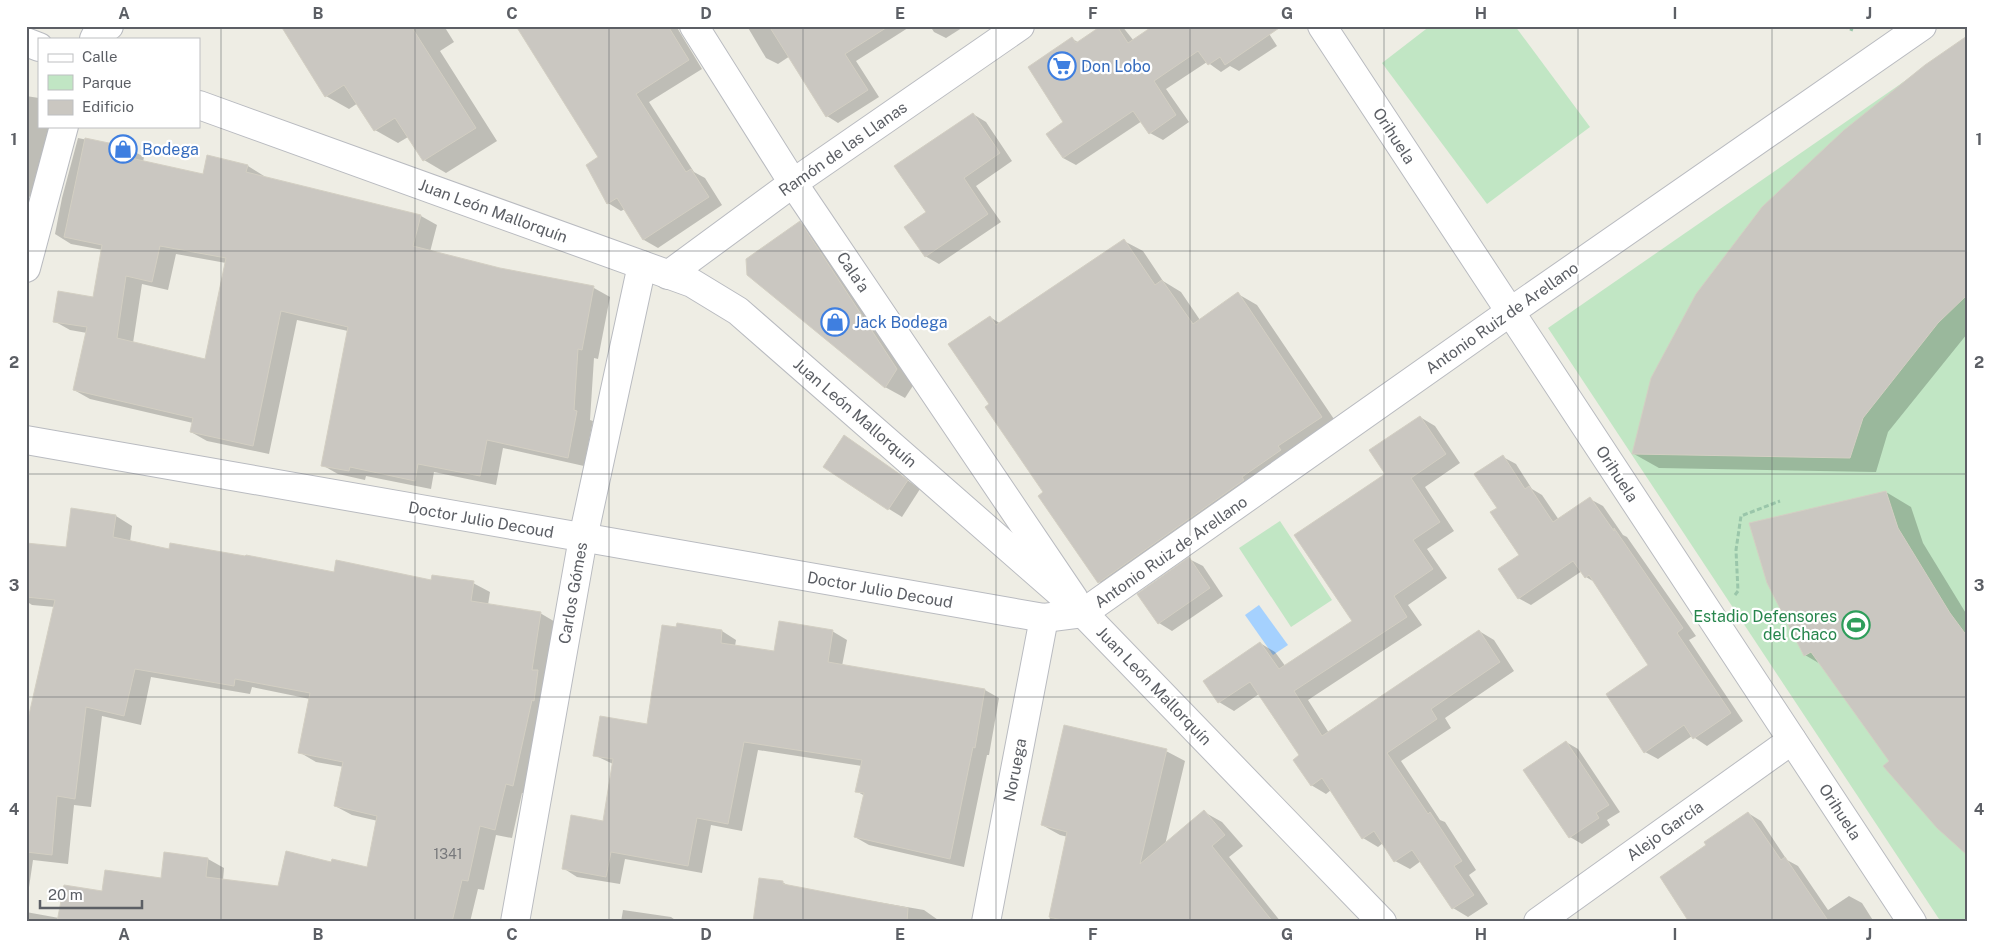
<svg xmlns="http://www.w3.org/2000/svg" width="1993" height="948" font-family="'Public Sans',sans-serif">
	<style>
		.green { fill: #c1e6c4 }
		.water { fill: #a5d1fe }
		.shadow { fill: #0003; fill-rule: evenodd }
		.building { fill: #cac7c1; stroke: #d3cfc3; fill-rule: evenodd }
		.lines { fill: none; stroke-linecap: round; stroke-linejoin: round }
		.minor-casing { stroke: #b9bbc0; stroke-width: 30 }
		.tertiary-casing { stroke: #b9bbc0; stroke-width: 30 }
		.path { stroke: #9ac6aa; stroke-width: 3; stroke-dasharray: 5 2.5; stroke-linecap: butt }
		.minor { stroke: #fff; stroke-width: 28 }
		.tertiary { stroke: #fff; stroke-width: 28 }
		.grid { fill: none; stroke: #5c5f65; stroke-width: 1; stroke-opacity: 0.55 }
		.labels { text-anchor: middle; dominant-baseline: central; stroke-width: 4.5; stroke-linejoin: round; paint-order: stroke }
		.number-label { font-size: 14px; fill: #78797c }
		.shop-label { font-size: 16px; fill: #366cbe; stroke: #fff; text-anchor: start }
		.street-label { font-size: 16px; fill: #5c5f65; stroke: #fff }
		.leisure-label { font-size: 16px; fill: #27864d; stroke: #fff; text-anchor: end }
		.neatline { fill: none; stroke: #5c5f65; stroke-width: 2 }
		.grid-label { font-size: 16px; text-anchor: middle; font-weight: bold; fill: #5c5f65 }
	</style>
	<rect width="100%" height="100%" fill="#eeede4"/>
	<g class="green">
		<polygon points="1430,26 1515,26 1590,127 1487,204 1382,63"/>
		<polygon points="1967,38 1967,922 1941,922 1548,328"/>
		<polygon points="1280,521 1332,600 1291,627 1239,548"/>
	</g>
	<polygon class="water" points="1259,605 1288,645 1273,655 1245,615"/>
	<g class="shadow">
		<polygon points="282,26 444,26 454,42 440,51 497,141 446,173 424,160 408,137 398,143 375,130 358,103 349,109 326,96"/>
		<polygon points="528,26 676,26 702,69 649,102 694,172 705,178 722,205 658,248 644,240 625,209 621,211 608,203 600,157"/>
		<polygon points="747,26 911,26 856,61 879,97 838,123 827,116 790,56 778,64 766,58"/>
		<polygon points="930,26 965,26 946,38 934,32"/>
		<polygon points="1103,26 1122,26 1134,41 1264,26 1277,46 1239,71 1230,66 1221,72 1207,62 1166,89 1189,122 1163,140 1150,133 1142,121 1076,165 1063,158 1073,39 1079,43"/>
		<polygon points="1967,38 1967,334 1888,432 1876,472 1659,468 1634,454"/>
		<polygon points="26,96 39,98 39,126 55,126 47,200 26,196"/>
		<polygon points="973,114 986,122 1012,161 976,186 1001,222 939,264 925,256 927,213"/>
		<path d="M78 138 128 148 144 157 143 162 204 176 208 157 248 166 264 176 263 177 421 216 437 225 430 252 500 269 594 288 610 297 598 359 594 358 590 420 593 421 584 466 503 448 496 485 434 472 431 489 366 476 365 480 338 474 322 465 348 331 297 320 269 454 207 441 191 432 193 423 90 399 74 390 87 333 70 330 54 321 94 299 103 250 71 244 55 234 62 198ZM176 254 226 263 206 360 133 343 142 284 168 290Z"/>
		<polygon points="800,223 820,234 916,381 905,398 885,387"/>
		<polygon points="1124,241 1143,251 1163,281 1181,292 1200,320 1238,294 1257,305 1340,428 1118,593 1099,582 990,404 990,317 1001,324"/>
		<polygon points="1420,417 1435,426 1460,463 1425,487 1454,531 1427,549 1447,578 1408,605 1422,625 1308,700 1329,733 1479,631 1494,640 1514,671 1445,718 1451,728 1401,761 1440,820 1445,822 1476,870 1469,875 1488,904 1468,917 1453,908 1421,861 1410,869 1395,861 1383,843 1378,847 1363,838 1331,790 1326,794 1311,785 1301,756 1259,694 1234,711 1219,702 1260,643 1275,652 1286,667 1354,621 1387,474"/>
		<polygon points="858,445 920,489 902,517 889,509"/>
		<polygon points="1503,457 1516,464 1532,489 1542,495 1559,520 1590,499 1603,506 1623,535 1627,537 1696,636 1689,640 1743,721 1707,746 1692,736 1658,759 1645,752 1650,665 1596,583 1586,577 1582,571 1531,605 1518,598 1521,555 1498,508"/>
		<polygon points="1886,492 1911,507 1923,543 1967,615 1967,853 1891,761 1822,665 1805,655"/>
		<polygon points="116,516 132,526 130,542 170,550 335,573 432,582 473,583 490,592 488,605 540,613 557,623 530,794 522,793 512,838 496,835 484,890 478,889 470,922 26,922 26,912 59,918 103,893 162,879 208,859 224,868 223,880 279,887 332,863 368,868 378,821 352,815 335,806 344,767 316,762 299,752 310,699 252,687 250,694 151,677 141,725 102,716 91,807 74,805 68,864 33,860 26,908 26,734 55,607 32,605 26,601 26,544 67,548"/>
		<polygon points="1189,559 1203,566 1223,596 1172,631 1159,623"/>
		<polygon points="678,624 722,631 736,640 735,646 775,652 832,631 847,640 842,666 985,690 999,698 989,755 987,755 964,867 869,845 855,837 865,796 856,791 862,766 758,750 742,831 711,825 702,873 625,859 620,884 577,877 563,868 604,822 613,764 594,755 648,726"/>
		<polygon points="1566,742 1578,749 1620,812 1607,820 1610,825 1582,844 1570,837"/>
		<polygon points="1166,751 1185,761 1165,845 1204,812 1222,822 1243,846 1229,857 1281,922 1049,922 1068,837 1060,835 1042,825"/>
		<polygon points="1748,813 1761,821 1787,860 1798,866 1828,910 1849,896 1862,903 1874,922 1753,922 1708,846"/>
		<polygon points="782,882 791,887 924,910 941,922 755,922"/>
		<polygon points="623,910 671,917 678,922 621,922"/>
	</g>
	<g class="building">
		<polygon points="281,26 411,26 476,128 423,161 395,118 374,131 344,85 325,97"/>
		<polygon points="516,26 668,26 689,60 636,94 686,172 691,169 709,197 643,240 617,198 607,204 586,165 598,157"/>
		<polygon points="769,26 889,26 845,54 868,90 826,117"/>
		<polygon points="1101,26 1117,26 1128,43 1153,26 1282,26 1225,65 1220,57 1208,65 1198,51 1154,81 1176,115 1149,134 1133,111 1063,158 1046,134 1063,122 1028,67 1072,37 1076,43"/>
		<polygon points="1967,36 1967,295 1938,323 1863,418 1850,458 1632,454 1651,378 1696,294 1762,207 1843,131 1925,65"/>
		<polygon points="973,113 1000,153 964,178 988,214 925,257 904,227 926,212 894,166"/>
		<path d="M85 138 128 147 126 157 203 174 207 155 248 165 246 172 421 215 413 246 500 268 594 286 582 350 578 349 574 410 577 411 568 458 487 440 480 476 418 464 415 481 350 467 349 471 321 466 348 327 281 311 253 446 190 432 193 418 73 390 87 327 53 322 58 291 93 297 102 245 64 237ZM160 246 226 258 205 359 117 338 126 276 152 282Z"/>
		<polygon points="800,221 897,369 885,388 747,275 746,259"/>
		<polygon points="1124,239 1155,285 1162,280 1193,324 1238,292 1322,417 1278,446 1281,450 1242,477 1244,480 1098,583 1038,496 1043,492 985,407 989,404 948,344 990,316 996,325"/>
		<polygon points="1420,416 1446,454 1411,478 1440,522 1413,540 1433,569 1394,596 1407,617 1294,691 1322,736 1479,630 1500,662 1431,709 1437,719 1387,753 1428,814 1430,812 1462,861 1454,866 1474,895 1452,909 1412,850 1394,862 1374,831 1362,839 1322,778 1311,786 1293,760 1299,755 1250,682 1218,703 1203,681 1260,642 1279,669 1352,621 1294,535 1385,474 1369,450"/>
		<polygon points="844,435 908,480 888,510 823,467"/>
		<polygon points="1503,455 1525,489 1529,486 1553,522 1590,497 1614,531 1614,528 1683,628 1677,633 1731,713 1693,739 1684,725 1644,753 1606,694 1648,665 1589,575 1585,578 1573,561 1518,599 1498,569 1519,555 1490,512 1497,508 1474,474"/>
		<polygon points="1886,491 1898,528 1950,613 1967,636 1967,855 1937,828 1883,766 1889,761 1811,652 1804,656 1767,583 1749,523"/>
		<polygon points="71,508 116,515 113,537 169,549 170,543 245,556 246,555 334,572 336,560 431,580 432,575 474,581 471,601 541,612 532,670 538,670 534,701 532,700 513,786 506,784 495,830 480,826 468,881 462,880 452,922 57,922 64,885 102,891 105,870 161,878 164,852 208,858 206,877 278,886 286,851 331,862 332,859 367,867 377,816 334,806 343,762 298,753 310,693 235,679 234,686 135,669 124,716 86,707 75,799 57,796 52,855 26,852 26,728 55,600 26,597 26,543 66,547"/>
		<polygon points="1189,557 1210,588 1158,624 1137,594"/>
		<polygon points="779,621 833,630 828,662 985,689 975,748 973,747 950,859 854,837 864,793 855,792 862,760 744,742 728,824 697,818 688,866 611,852 606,877 562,869 571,815 603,821 613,759 593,756 600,716 647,724 662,625 676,627 677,623 722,630 721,643 774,651"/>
		<polygon points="1064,725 1167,749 1140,864 1204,810 1225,835 1212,846 1273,922 1071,922 1049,917 1067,832 1041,825"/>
		<polygon points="1566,741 1609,805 1596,813 1599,818 1569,838 1523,770"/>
		<polygon points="1748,812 1781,860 1785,857 1829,922 1689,922 1660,877 1706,845 1704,842"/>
		<polygon points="759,878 783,881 783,884 908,908 907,922 753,922"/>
	</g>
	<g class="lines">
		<g class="minor-casing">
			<g id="minor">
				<polyline points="694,26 793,183 1074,599"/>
				<polyline points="1322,26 1912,922"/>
				<polyline points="94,39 96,35 109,26"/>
				<polyline points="26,268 64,126"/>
				<polyline points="26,440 1044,618 1083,613 1510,312 1922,26"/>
				<polyline points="986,922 1044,618"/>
				<polyline points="1538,922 1792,740"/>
			</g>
		</g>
		<g class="tertiary-casing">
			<g id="tertiary">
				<polyline points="26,42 39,47"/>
				<polyline points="199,105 692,283 738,311 1083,613 1382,922"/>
				<polyline points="668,275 793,183 1020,26"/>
				<polyline points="515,922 583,538 642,265"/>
			</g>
		</g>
		<g class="path">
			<polyline points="1843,26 1853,30"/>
			<polyline points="1735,595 1738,591 1736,550 1741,516 1780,501"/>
		</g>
		<use href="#minor" class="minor"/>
		<use href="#tertiary" class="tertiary"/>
	</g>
	<path class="grid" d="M221 26V922M415 26V922M609 26V922M803 26V922M996 26V922M1190 26V922M1384 26V922M1578 26V922M1772 26V922M26 251H1967M26 474H1967M26 697H1967"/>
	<defs>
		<g id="supermarket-ring" transform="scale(1.4375)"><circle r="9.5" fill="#fff" stroke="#3f7fe0" stroke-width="1.5"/><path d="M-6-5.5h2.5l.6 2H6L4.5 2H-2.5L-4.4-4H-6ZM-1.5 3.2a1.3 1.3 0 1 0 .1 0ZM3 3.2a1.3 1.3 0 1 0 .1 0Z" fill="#3f7fe0"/></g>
		<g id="shop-ring" transform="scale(1.4375)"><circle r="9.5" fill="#fff" stroke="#3f7fe0" stroke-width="1.5"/><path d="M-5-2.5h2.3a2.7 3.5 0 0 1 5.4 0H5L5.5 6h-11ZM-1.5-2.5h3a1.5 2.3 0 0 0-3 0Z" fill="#3f7fe0"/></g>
		<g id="stadium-ring" transform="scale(1.4375)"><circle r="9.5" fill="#fff" stroke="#2e9e5b" stroke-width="1.5"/><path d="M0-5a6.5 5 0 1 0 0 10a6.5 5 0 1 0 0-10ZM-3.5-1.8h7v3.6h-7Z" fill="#2e9e5b"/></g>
	</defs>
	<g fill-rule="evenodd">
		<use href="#supermarket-ring" x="1062" y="66"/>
		<use href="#shop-ring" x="123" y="149"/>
		<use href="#shop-ring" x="835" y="322"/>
		<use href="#stadium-ring" x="1856" y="625"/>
	</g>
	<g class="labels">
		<g class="number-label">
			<text x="448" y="854">1341</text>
		</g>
		<g class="shop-label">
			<text x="1081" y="66">Don Lobo</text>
			<text x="142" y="149">Bodega</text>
			<text x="854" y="322">Jack Bodega</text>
		</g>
		<g class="street-label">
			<text transform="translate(1394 136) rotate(57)">Orihuela</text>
			<text transform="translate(843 149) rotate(-35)">Ramón de las Llanas</text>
			<text transform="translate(493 211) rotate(20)">Juan León Mallorquín</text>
			<text transform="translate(853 272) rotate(56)">Cala'a</text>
			<text transform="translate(1502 318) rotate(-35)">Antonio Ruiz de Arellano</text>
			<text transform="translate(855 413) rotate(41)">Juan León Mallorquín</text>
			<text transform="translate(1617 474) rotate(57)">Orihuela</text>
			<text transform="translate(481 520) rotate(10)">Doctor Julio Decoud</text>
			<text transform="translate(1171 552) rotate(-35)">Antonio Ruiz de Arellano</text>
			<text transform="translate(880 590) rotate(10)">Doctor Julio Decoud</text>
			<text transform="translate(573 593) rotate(-80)">Carlos Gómes</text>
			<text transform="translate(1154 686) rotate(46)">Juan León Mallorquín</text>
			<text transform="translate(1015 770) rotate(-79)">Noruega</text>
			<text transform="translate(1840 812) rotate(57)">Orihuela</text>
			<text transform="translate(1665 831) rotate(-36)">Alejo García</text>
		</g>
		<g class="leisure-label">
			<text x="1837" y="616">Estadio Defensores<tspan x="1837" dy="18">del Chaco</tspan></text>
		</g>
	</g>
	<rect width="1993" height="948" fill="none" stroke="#ffffff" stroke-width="55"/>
	<rect x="38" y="38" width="162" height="90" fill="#ffffff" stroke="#bebfc1"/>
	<rect x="48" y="54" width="25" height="8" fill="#ffffff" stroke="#bebfc1"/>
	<text x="82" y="62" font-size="15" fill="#5c5f65">Calle</text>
	<rect x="48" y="75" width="25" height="15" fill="#c1e6c4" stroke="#bebfc1"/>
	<text x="82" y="88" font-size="15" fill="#5c5f65">Parque</text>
	<rect x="48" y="100" width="25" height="15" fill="#cac7c1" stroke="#bebfc1"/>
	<text x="82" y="112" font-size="15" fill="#5c5f65">Edificio</text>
	<path d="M40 900v8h102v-8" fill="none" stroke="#5c5f65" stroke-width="2.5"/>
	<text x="48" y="900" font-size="15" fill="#5c5f65" stroke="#ffffff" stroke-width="4" paint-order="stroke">20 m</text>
	<rect x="28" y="28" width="1938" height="892" class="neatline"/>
	<g class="grid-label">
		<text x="124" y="19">A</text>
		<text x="318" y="19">B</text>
		<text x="512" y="19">C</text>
		<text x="706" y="19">D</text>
		<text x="900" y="19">E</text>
		<text x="1093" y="19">F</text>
		<text x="1287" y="19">G</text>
		<text x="1481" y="19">H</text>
		<text x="1675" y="19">I</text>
		<text x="1869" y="19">J</text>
		<text x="14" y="145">1</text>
		<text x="1979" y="145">1</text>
		<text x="14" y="368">2</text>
		<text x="1979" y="368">2</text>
		<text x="14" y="591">3</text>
		<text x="1979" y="591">3</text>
		<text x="14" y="815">4</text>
		<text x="1979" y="815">4</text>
		<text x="124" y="940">A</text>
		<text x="318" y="940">B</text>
		<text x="512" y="940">C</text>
		<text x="706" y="940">D</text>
		<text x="900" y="940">E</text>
		<text x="1093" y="940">F</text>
		<text x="1287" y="940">G</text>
		<text x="1481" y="940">H</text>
		<text x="1675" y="940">I</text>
		<text x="1869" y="940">J</text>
	</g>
</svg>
